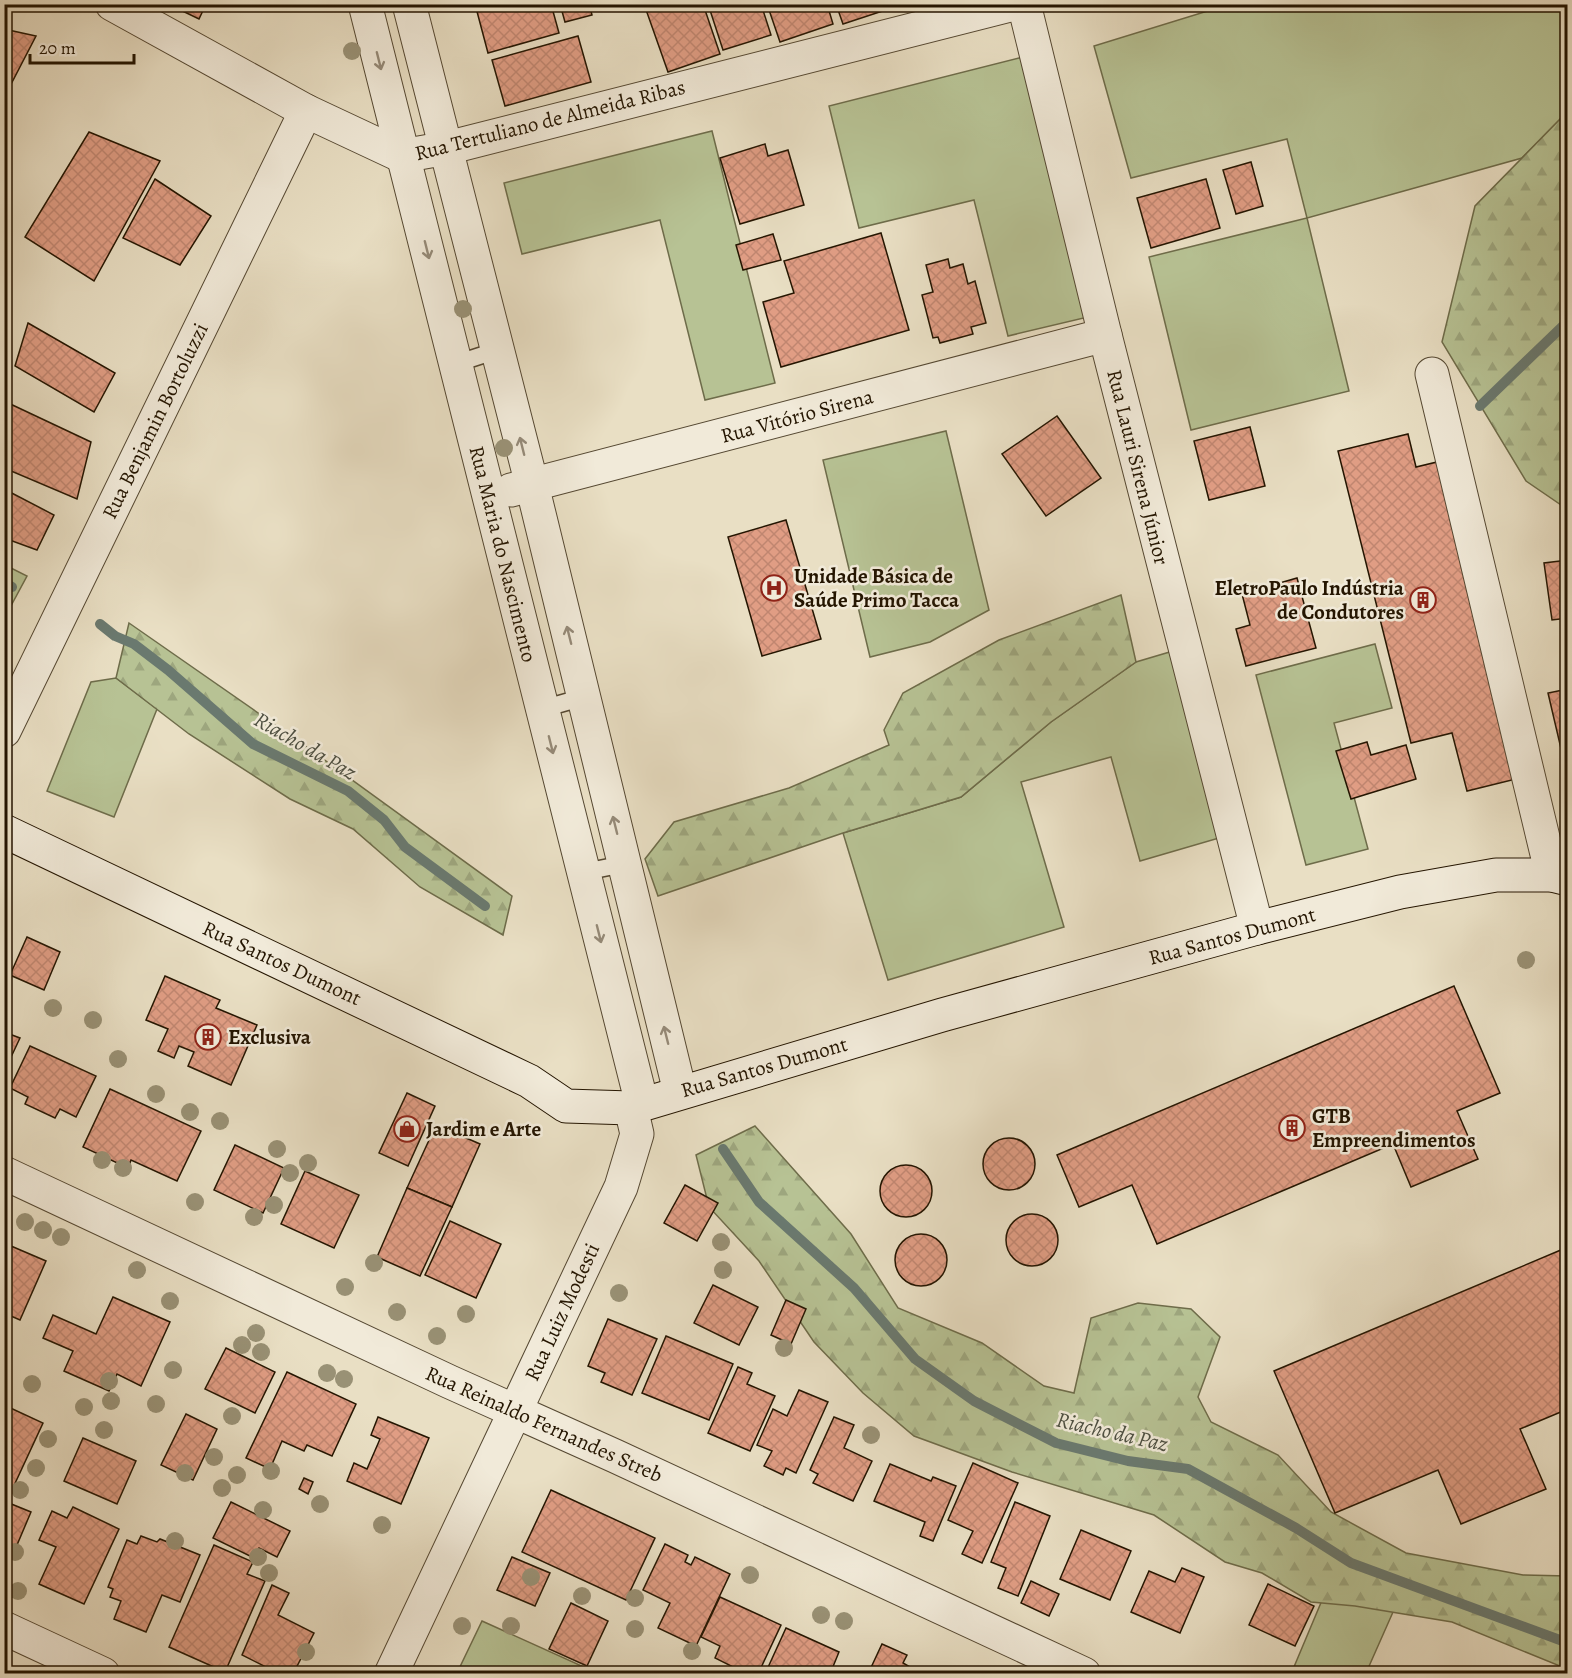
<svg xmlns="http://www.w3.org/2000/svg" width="1572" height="1678" font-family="Alegreya,serif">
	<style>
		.grass { fill: #b7c294; stroke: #6e6c4a; stroke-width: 1.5 }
		.forest { fill: url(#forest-firs); stroke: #6e6c4a; stroke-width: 1.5 }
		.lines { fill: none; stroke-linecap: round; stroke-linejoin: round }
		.stream { stroke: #6a796f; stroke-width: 10 }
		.building { fill: url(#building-cross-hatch); stroke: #241501; stroke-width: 1.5 }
		.service-casing { stroke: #554832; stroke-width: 19 }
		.minor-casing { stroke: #554832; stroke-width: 35 }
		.secondary-casing { stroke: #241501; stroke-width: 35 }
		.service { stroke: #f1ead9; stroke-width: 16 }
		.minor { stroke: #f1ead9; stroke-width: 33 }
		.secondary { stroke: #f1ead9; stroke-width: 33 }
		.tree { fill: #999175 }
		.oneway { stroke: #958a78 }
		.labels { text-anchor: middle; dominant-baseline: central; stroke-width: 5; stroke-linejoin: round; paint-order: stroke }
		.street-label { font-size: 21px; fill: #241501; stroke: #f1ead9 }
		.poi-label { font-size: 21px; font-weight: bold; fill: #241501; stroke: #f1ead9; text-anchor: start }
		.water-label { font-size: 22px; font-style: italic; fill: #4d4f41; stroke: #f1ead9 }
	</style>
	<defs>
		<pattern id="forest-firs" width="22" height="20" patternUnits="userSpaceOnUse" patternTransform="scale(1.5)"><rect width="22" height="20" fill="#b7c294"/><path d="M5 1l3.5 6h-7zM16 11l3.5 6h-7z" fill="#9da67e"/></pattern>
		<pattern id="building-cross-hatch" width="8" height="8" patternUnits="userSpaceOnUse" patternTransform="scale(1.5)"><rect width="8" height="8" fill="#e09d84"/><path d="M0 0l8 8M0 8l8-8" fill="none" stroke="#c08670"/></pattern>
	</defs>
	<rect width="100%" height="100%" fill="#e9dfc4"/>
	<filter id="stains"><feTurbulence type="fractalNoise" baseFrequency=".00333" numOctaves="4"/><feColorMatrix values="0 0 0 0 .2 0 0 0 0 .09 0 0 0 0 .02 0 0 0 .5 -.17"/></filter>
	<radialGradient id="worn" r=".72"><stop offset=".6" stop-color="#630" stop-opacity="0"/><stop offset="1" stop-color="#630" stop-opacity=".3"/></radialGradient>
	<g class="grass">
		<polygon points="1227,5 1567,5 1567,112 1522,158 1307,218 1349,391 1191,430 1149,257 1307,218 1287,139 1131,178 1094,46"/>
		<polygon points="1023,57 1088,317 1008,336 974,200 859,228 829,106"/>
		<polygon points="712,131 775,383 705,400 660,220 522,254 504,183"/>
		<polygon points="946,431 989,610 930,642 870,657 823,460"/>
		<polygon points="1375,644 1392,708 1334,723 1368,849 1306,865 1256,675"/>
		<polygon points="1173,651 1219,838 1140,861 1111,757 1021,782 1064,927 888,980 843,833 961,797 1051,722 1136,662"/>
		<polygon points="116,678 157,709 114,817 47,791 91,682"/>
		<polygon points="1336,1567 1401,1594 1366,1673 1291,1674"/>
		<polygon points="482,1621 597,1673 598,1673 457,1673"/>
	</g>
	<g class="forest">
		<polygon points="1567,112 1567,509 1526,481 1442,342 1475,206"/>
		<polygon points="5,565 27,576 5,617"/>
		<polygon points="1121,595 1136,662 1051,722 961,797 843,833 658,896 645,859 674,822 789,788 889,745 884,730 903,693 999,640"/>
		<polygon points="129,623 297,740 512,896 503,935 420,887 353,829 290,799 189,734 116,678"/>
		<polygon points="755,1126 851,1234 898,1308 982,1343 1044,1386 1074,1393 1091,1318 1138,1303 1191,1309 1220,1337 1198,1397 1211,1422 1278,1455 1331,1512 1406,1553 1523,1575 1567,1576 1567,1669 1452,1622 1355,1606 1311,1602 1262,1573 1225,1562 1154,1515 1012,1472 914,1436 863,1393 814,1342 759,1261 709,1207 696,1155"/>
	</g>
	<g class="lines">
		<g class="stream">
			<polyline points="1480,406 1568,321"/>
			<polyline points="4,582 12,587"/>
			<polyline points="100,624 115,636 134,644 168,670 253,744 348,791 384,820 405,847 485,906"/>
			<polyline points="723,1149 759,1202 854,1288 915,1359 974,1401 1056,1443 1128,1461 1188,1469 1296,1528 1351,1563 1568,1643"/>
		</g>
	</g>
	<g class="building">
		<polygon points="168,4 206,4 199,19"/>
		<polygon points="475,4 551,4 559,33 488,53"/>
		<polygon points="560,4 589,4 592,15 565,22"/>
		<polygon points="644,4 703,4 720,54 668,72"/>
		<polygon points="708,4 761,4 771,35 723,50"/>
		<polygon points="767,4 827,4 833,24 780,42"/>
		<polygon points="836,4 901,4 901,5 843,24"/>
		<polygon points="4,29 36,36 9,88 4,86"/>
		<polygon points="578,36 591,82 505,106 492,60"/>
		<polygon points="89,132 160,161 94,281 25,237"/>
		<polygon points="765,144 768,156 788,150 804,205 740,224 720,158"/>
		<polygon points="1251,162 1263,206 1236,214 1223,170"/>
		<polygon points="155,179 211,216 180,265 123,238"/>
		<polygon points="1206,179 1220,228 1151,248 1137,198"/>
		<polygon points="881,233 909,330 781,367 763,302 794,293 784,261"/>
		<polygon points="773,234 781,260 743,270 736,245"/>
		<polygon points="948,259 950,268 963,264 968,284 975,281 986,323 971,327 973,334 940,343 938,337 933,338 922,295 933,292 926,265"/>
		<polygon points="28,323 115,373 94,412 15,366"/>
		<polygon points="4,401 91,442 77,499 4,468"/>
		<polygon points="1057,416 1101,478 1046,516 1002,454"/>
		<polygon points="1250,427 1265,486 1209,500 1194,441"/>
		<polygon points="1408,434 1416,467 1437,462 1516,779 1467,791 1452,733 1411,743 1338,451"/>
		<polygon points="4,489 54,515 37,550 4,538"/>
		<polygon points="786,520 821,639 762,656 728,537"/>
		<polygon points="1568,560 1568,618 1552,620 1544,563"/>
		<polygon points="1297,578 1316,648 1246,666 1236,629 1250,625 1242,594"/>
		<polygon points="1568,689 1568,752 1562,753 1548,693"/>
		<polygon points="1367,742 1371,755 1406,745 1416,779 1351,799 1336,751"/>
		<polygon points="27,937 60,952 44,990 10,975"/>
		<polygon points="165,976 220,1000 216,1008 257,1025 231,1085 188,1066 194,1052 179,1046 174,1058 158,1051 168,1029 146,1020"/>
		<polygon points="1454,986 1500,1093 1457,1111 1478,1159 1411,1187 1393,1144 1157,1244 1132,1185 1079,1207 1057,1155"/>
		<polygon points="4,1032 20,1038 4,1072"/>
		<polygon points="30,1046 96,1076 76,1117 60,1109 55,1118 25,1104 28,1097 10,1088"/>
		<polygon points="110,1089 201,1131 177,1181 131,1160 128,1168 83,1147"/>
		<polygon points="407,1093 435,1106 408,1166 379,1153"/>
		<polygon points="436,1125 480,1144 452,1207 407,1188"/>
		<circle cx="1009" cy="1164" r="26"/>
		<polygon points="235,1145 284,1168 263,1213 214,1190"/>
		<circle cx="906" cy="1191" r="26"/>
		<polygon points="305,1171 359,1195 334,1248 281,1224"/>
		<polygon points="685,1185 718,1203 697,1241 664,1223"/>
		<polygon points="407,1188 452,1207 420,1276 377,1257"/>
		<circle cx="1032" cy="1240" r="26"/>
		<polygon points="450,1221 501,1244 476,1298 425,1275"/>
		<circle cx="921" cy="1260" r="26"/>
		<polygon points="4,1243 46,1261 20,1320 4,1313"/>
		<polygon points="1568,1247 1568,1409 1520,1429 1546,1489 1461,1524 1438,1470 1335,1513 1274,1371"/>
		<polygon points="713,1285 758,1307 739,1345 694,1323"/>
		<polygon points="113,1297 170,1322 141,1386 117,1374 109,1391 64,1371 73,1351 43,1338 53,1315 96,1334"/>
		<polygon points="786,1300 806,1309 791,1344 771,1335"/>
		<polygon points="608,1319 657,1339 632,1395 601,1382 605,1373 588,1366"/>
		<polygon points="666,1336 733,1364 709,1420 642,1393"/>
		<polygon points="226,1348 275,1372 255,1413 205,1389"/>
		<polygon points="738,1367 752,1373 747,1384 775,1396 750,1451 708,1433"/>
		<polygon points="287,1372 356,1404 332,1456 307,1445 304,1451 282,1441 270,1469 246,1458"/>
		<polygon points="799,1390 828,1402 796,1473 786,1468 783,1475 764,1466 772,1451 757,1445 773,1409 787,1416"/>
		<polygon points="4,1405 43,1423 11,1492 4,1489"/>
		<polygon points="186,1414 217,1429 193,1480 161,1465"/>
		<polygon points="378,1417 429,1438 401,1504 347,1481 354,1463 367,1469 380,1439 371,1435"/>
		<polygon points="834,1417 854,1425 844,1448 872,1461 853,1501 813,1483 818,1474 810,1470"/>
		<polygon points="83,1438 136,1461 117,1504 64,1481"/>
		<polygon points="973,1463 1018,1483 982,1563 962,1554 973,1531 948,1520"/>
		<polygon points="890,1464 931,1481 933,1477 956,1486 933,1541 920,1536 925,1522 874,1501"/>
		<polygon points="304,1478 313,1482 308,1494 299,1489"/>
		<polygon points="551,1490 655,1538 626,1600 522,1552"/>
		<polygon points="4,1501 31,1512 14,1552 4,1548"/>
		<polygon points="231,1502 290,1531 277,1557 259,1548 254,1558 213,1538"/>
		<polygon points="1015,1502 1050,1516 1018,1596 998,1588 1006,1568 991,1562"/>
		<polygon points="73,1507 119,1529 84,1604 39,1584 56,1547 39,1540 52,1511 67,1518"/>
		<polygon points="1081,1530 1131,1551 1110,1600 1060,1579"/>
		<polygon points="141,1536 157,1542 160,1539 200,1555 180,1602 162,1595 146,1632 114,1619 121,1601 110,1597 113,1589 108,1587 127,1540 137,1544"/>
		<polygon points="665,1544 688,1555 685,1562 691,1565 695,1557 730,1574 696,1646 658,1628 670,1603 643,1590"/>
		<polygon points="214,1545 253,1562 247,1574 265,1581 225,1672 169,1647"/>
		<polygon points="512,1557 550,1573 535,1606 497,1590"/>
		<polygon points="1182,1568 1204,1577 1180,1633 1131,1612 1149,1571 1175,1582"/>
		<polygon points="1031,1581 1059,1594 1049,1616 1021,1603"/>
		<polygon points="1268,1584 1314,1606 1295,1646 1249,1625"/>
		<polygon points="272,1585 289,1593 278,1615 314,1633 293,1674 280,1674 242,1655"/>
		<polygon points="720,1597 781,1625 758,1674 747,1674 715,1658 720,1646 701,1637"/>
		<polygon points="571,1603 608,1621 587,1666 549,1649"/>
		<polygon points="786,1628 839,1652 830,1674 765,1674"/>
		<polygon points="882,1644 907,1655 903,1663 922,1674 868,1674"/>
	</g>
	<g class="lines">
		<g class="service-casing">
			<g id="service">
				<polyline points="455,364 498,350"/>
				<polyline points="542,709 584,697"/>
				<polyline points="584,872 624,864"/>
			</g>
		</g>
		<g class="minor-casing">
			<g id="minor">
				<polyline points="112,4 306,111 402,156 447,148 1014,4"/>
				<polyline points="365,4 642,1104"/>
				<polyline points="409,4 532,485 680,1092"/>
				<polyline points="1024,4 1105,335 1257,928"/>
				<polyline points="1432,374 1552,875"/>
				<polyline points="511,490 1105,335"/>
				<polyline points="4,731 306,111"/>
				<polyline points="4,1173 450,1382 615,1456 1084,1674"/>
				<polyline points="4,1628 103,1674"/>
				<polyline points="391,1674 621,1187 637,1134 631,1108"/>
			</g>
		</g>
		<g class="secondary-casing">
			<polyline id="secondary" points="4,831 529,1081 566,1106 631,1108 942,1015 1257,928 1400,892 1496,875 1552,875 1568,879"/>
		</g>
		<use href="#service" class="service"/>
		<use href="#minor" class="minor"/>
		<use href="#secondary" class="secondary"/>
	</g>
	<g class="tree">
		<circle cx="352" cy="51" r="9"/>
		<circle cx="463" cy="309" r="9"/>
		<circle cx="504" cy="448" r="9"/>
		<circle cx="1526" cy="960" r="9"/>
		<circle cx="53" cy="1008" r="9"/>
		<circle cx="93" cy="1020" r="9"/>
		<circle cx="118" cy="1059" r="9"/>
		<circle cx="156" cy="1094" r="9"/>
		<circle cx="190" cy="1112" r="9"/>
		<circle cx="220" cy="1121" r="9"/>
		<circle cx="277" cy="1149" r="9"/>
		<circle cx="102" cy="1160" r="9"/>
		<circle cx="308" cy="1163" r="9"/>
		<circle cx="123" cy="1168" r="9"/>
		<circle cx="290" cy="1173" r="9"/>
		<circle cx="195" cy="1202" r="9"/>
		<circle cx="274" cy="1205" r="9"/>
		<circle cx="254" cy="1217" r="9"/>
		<circle cx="25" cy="1222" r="9"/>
		<circle cx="43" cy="1230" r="9"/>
		<circle cx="61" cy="1237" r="9"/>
		<circle cx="721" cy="1242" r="9"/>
		<circle cx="374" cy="1263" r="9"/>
		<circle cx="137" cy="1270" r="9"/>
		<circle cx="723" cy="1270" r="9"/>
		<circle cx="345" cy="1287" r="9"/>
		<circle cx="619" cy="1293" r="9"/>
		<circle cx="170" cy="1301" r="9"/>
		<circle cx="397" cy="1312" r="9"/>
		<circle cx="466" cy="1314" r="9"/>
		<circle cx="256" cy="1333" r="9"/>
		<circle cx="437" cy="1336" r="9"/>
		<circle cx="242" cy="1345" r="9"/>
		<circle cx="784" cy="1348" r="9"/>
		<circle cx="261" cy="1352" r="9"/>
		<circle cx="173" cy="1370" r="9"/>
		<circle cx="327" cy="1373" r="9"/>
		<circle cx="344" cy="1379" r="9"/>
		<circle cx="109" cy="1381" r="9"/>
		<circle cx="32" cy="1384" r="9"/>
		<circle cx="111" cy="1401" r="9"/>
		<circle cx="156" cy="1404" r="9"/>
		<circle cx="84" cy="1407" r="9"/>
		<circle cx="232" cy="1416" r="9"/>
		<circle cx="104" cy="1430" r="9"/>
		<circle cx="871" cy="1435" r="9"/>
		<circle cx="48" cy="1439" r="9"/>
		<circle cx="214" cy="1457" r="9"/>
		<circle cx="36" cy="1468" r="9"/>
		<circle cx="271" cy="1471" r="9"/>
		<circle cx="185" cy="1473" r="9"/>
		<circle cx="237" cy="1475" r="9"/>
		<circle cx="222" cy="1488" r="9"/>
		<circle cx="20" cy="1490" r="9"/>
		<circle cx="320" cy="1504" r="9"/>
		<circle cx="263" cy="1510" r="9"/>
		<circle cx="382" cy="1525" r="9"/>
		<circle cx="175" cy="1541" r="9"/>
		<circle cx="15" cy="1552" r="9"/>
		<circle cx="258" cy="1557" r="9"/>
		<circle cx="269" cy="1573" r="9"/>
		<circle cx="750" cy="1575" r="9"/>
		<circle cx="531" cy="1577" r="9"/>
		<circle cx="18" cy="1591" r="9"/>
		<circle cx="582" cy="1596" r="9"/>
		<circle cx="635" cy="1598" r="9"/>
		<circle cx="821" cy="1615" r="9"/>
		<circle cx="844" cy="1621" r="9"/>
		<circle cx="462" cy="1626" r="9"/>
		<circle cx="511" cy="1626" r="9"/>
		<circle cx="635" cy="1629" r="9"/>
		<circle cx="692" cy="1651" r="9"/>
		<circle cx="306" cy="1652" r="9"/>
	</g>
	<defs><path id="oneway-shaft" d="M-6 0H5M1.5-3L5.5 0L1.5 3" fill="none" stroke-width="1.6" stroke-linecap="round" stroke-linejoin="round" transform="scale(1.5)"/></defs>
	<g class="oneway">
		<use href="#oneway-shaft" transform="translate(379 61) rotate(76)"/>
		<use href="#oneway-shaft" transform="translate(427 250) rotate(76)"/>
		<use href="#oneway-shaft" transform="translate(522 446) rotate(-104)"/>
		<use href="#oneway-shaft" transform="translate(569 635) rotate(-104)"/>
		<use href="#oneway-shaft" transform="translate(551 745) rotate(76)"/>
		<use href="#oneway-shaft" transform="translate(615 825) rotate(-104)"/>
		<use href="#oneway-shaft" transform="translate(599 934) rotate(76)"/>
		<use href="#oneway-shaft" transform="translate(666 1035) rotate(-104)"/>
	</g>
	<defs>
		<g id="hospital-ring" transform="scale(1.35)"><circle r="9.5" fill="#f1ead9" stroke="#8f2418" stroke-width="1.5"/><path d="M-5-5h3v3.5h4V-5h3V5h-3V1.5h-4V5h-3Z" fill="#8f2418"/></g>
		<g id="building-ring" transform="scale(1.35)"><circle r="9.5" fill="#f1ead9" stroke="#8f2418" stroke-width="1.5"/><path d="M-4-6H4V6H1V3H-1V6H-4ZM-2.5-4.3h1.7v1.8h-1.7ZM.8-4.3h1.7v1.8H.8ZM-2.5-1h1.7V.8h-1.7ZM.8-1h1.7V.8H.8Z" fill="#8f2418"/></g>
		<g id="shop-ring" transform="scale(1.35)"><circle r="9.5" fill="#f1ead9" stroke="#8f2418" stroke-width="1.5"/><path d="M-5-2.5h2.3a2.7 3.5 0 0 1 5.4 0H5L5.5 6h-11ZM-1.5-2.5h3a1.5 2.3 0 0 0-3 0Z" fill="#8f2418"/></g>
	</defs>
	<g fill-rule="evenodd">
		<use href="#hospital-ring" x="774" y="588"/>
		<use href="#building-ring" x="1423" y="600"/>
		<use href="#building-ring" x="208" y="1037"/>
		<use href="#building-ring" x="1292" y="1128"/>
		<use href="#shop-ring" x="407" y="1129"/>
	</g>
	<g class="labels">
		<g class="street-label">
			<text transform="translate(550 120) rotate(-14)">Rua Tertuliano de Almeida Ribas</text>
			<text transform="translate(797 416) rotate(-15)">Rua Vitório Sirena</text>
			<text transform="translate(155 421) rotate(-64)">Rua Benjamin Bortoluzzi</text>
			<text transform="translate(1138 467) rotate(76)">Rua Lauri Sirena Júnior</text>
			<text transform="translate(503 554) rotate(76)">Rua Maria do Nascimento</text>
			<text transform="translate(1232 936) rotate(-15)">Rua Santos Dumont</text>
			<text transform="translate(282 963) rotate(25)">Rua Santos Dumont</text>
			<text transform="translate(764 1067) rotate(-16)">Rua Santos Dumont</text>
			<text transform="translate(562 1312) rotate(-65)">Rua Luiz Modesti</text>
			<text transform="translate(544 1424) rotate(24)">Rua Reinaldo Fernandes Streb</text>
		</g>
		<g class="poi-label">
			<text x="794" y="576">Unidade Básica de<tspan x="794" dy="24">Saúde Primo Tacca</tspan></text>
			<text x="1404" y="588" text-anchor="end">EletroPaulo Indústria<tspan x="1404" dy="24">de Condutores</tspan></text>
			<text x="228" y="1037">Exclusiva</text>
			<text x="1312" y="1116">GTB<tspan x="1312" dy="24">Empreendimentos</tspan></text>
			<text x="426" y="1129">Jardim e Arte</text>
		</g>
		<g class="water-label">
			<text transform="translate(305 746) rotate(30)">Riacho da Paz</text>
			<text transform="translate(1112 1432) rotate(13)">Riacho da Paz</text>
		</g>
	</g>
	<rect width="1572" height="1678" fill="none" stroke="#e9dfc4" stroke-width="24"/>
	<rect x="6" y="6" width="1560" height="1666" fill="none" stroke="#241501" stroke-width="3"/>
	<rect x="12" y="12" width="1548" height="1654" fill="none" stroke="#241501" stroke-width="1.5"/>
	<path d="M30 54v9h104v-9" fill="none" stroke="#241501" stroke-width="3"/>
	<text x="39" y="54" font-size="18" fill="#241501" stroke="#f1ead9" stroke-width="4.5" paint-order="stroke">20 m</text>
	<rect width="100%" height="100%" filter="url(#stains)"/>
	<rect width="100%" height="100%" fill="url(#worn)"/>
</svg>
